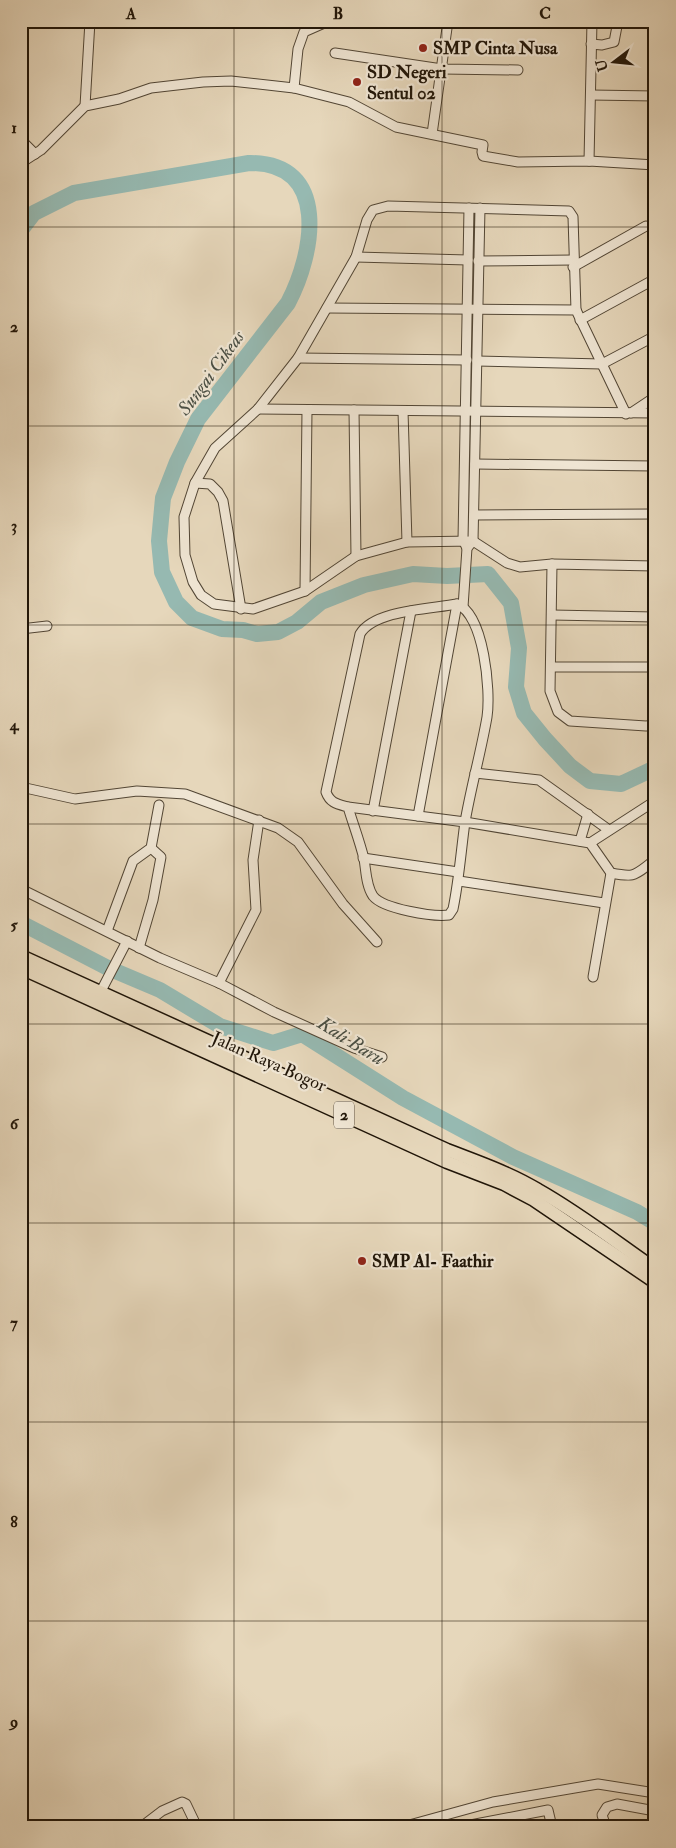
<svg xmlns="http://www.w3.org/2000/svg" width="676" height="1848" font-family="'IM FELL Double Pica',serif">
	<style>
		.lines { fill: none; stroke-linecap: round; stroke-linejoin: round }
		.river { stroke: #96b9b1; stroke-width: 16 }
		.minor-casing { stroke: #524635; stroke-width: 11 }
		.highway-casing { stroke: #201508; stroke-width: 15 }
		.minor { stroke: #efe5d3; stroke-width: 9 }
		.highway { stroke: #e6d7bb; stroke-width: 12 }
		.grid { fill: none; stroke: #201508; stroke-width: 1; stroke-opacity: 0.55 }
		.poi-dot { fill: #8f2418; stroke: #efe5d3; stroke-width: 2 }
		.labels { text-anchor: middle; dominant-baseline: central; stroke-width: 4.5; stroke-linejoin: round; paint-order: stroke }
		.shield { fill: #efe5d3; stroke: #5e5345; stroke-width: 1 }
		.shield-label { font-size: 16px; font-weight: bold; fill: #201508 }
		.poi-label { font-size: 18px; font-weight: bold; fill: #201508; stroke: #efe5d3; text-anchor: start }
		.street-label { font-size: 18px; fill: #201508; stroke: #efe5d3 }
		.water-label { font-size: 19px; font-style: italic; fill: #494e43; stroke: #efe5d3 }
		.neatline { fill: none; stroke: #201508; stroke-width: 2 }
		.grid-label { font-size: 16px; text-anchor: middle; font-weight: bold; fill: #201508 }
	</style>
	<rect width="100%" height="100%" fill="#e6d7bb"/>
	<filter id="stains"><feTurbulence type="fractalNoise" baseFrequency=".004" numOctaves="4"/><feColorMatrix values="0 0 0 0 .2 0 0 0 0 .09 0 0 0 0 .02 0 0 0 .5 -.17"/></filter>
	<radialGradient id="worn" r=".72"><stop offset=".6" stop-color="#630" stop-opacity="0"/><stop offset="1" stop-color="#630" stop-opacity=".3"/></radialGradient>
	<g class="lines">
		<g class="river">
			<path d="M21 230 34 213 74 193 249 163C331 162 314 254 288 303L198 419 177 462 163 498 159 541 162 572 176 602 192 618 222 629 243 630 257 634 278 632 297 622 321 602 364 585 413 574 447 576 488 574 511 603 519 648 516 687 524 713 545 739 570 766 590 781 621 784 655 768"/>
			<polyline points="21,923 108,968 160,990 220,1026 273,1043 302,1034 403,1098 513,1157 637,1212 655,1223"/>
		</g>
		<g class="minor-casing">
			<g id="minor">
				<polyline points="329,21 304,32 298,49 294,88 349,102 396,127 483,145 482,152 483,156 518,162 589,161 655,165"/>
				<polyline points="591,44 602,45 614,42 618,21"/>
				<polyline points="335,53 442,69 518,70"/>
				<polyline points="591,95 655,96"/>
				<polyline points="85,106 90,21"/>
				<polyline points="432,134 448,21"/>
				<polyline points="21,140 35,154"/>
				<polyline points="589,161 592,21"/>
				<polyline points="21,163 41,150 85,106 119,99 151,88 203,82 231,81 294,88"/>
				<polyline points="469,208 463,540 467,548 473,541 480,208"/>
				<polyline points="356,257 468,260"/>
				<polyline points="478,261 573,260"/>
				<polyline points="573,267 646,226"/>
				<polyline points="327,308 576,310 626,414"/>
				<polyline points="576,310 573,217 569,211 388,206 373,210 367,220 356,257 298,358 258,409 215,448 195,483 184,517 185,555 193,582 201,595 214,604 253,609 305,591 356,556 407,542 473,541 507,563 520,567 552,564 655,566"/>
				<polyline points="580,320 655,279"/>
				<polyline points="298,358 467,360"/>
				<polyline points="477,361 602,364 655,336"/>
				<polyline points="258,409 655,413"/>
				<polyline points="354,410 356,556"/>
				<polyline points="403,411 407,542"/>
				<polyline points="631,413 655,397"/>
				<polyline points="475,464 655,466"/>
				<polyline points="195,483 210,484 218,492 223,501 241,609"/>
				<polyline points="474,515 655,514"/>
				<polyline points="552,564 550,691 558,712 570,721 646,726 655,725"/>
				<polyline points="305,591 307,410"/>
				<path d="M457 604C484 614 491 691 487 717 481 752 471 787 465 822 461 851 459 880 453 909L449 915C433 917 383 909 373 896 366 886 366 870 364 859 360 842 353 824 348 807 337 804 330 803 326 792L360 634C374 610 431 609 457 604Z"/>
				<polyline points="463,607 467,548"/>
				<polyline points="552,615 655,617"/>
				<polyline points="21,629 47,626"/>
				<polyline points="552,667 655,667"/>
				<polyline points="475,773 539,780 609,830"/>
				<polyline points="21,787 75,799 137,791 185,794 278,828 298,842 343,904 377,942"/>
				<path d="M348 807 465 822 590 843 611 873C637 878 634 875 655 860"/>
				<polyline points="373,811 411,611"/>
				<polyline points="418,816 457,604"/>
				<polyline points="580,841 588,814"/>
				<polyline points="590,843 655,801"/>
				<polyline points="363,858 458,872"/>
				<polyline points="459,881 604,903"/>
				<polyline points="21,889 160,958 219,983 274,1012 354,1048 382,1057"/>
				<polyline points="107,931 133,861 151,848 159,805"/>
				<polyline points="139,948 153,900 161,857 151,848"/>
				<polyline points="593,977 611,873"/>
				<polyline points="219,983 256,910 253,860 259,820"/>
				<polyline points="100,993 127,941"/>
				<polyline points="141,1827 162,1811 182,1802 186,1804 197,1827"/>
				<polyline points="402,1827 493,1802 598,1784 655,1793"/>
				<polyline points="460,1827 548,1810 552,1827"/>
				<polyline points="606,1827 602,1815 607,1807 617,1804 655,1811"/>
			</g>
		</g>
		<g class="highway-casing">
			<g id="highway">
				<path d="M21 956 447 1150C478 1162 510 1173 538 1190 579 1213 616 1242 655 1269"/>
				<polyline points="21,968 447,1162 504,1184 534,1200 655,1282"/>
			</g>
		</g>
		<use href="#minor" class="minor"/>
		<use href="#highway" class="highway"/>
	</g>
	<path class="grid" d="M234 21V1827M442 21V1827M21 227H655M21 426H655M21 625H655M21 824H655M21 1024H655M21 1223H655M21 1422H655M21 1621H655"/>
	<g class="poi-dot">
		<circle cx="423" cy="48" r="5"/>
		<circle cx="357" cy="82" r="5"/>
		<circle cx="362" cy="1261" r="5"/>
	</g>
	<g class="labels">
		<rect class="shield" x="334" y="1101.5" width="20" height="27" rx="4"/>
		<g class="shield-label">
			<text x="344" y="1115">2</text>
		</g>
		<g class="poi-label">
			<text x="433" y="48">SMP Cinta Nusa</text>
			<text x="367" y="72">SD Negeri<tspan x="367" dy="21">Sentul 02</tspan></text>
			<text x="372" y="1261">SMP Al- Faathir</text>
		</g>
		<g class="street-label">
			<text transform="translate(269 1062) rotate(24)">Jalan Raya Bogor</text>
		</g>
		<g class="water-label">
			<text transform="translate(211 373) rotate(-54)">Sungai Cikeas</text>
			<text transform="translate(351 1041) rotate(32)">Kali Baru</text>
		</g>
	</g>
	<rect width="676" height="1848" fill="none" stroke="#e6d7bb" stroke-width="55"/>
	<g transform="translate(614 62) rotate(254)" stroke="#efe5d3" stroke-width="4" paint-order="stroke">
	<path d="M0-4L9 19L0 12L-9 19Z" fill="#201508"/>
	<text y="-8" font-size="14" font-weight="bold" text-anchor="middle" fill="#201508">U</text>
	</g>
	<rect x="28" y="28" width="620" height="1792" class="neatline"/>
	<g class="grid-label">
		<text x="131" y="19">A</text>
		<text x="338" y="19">B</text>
		<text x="545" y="19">C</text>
		<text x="14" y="133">1</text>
		<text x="14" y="332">2</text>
		<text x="14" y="531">3</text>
		<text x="14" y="730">4</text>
		<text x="14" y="930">5</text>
		<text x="14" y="1129">6</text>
		<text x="14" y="1328">7</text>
		<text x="14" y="1527">8</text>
		<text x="14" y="1727">9</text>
	</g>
	<rect width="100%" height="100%" filter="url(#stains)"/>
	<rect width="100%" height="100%" fill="url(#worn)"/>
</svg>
